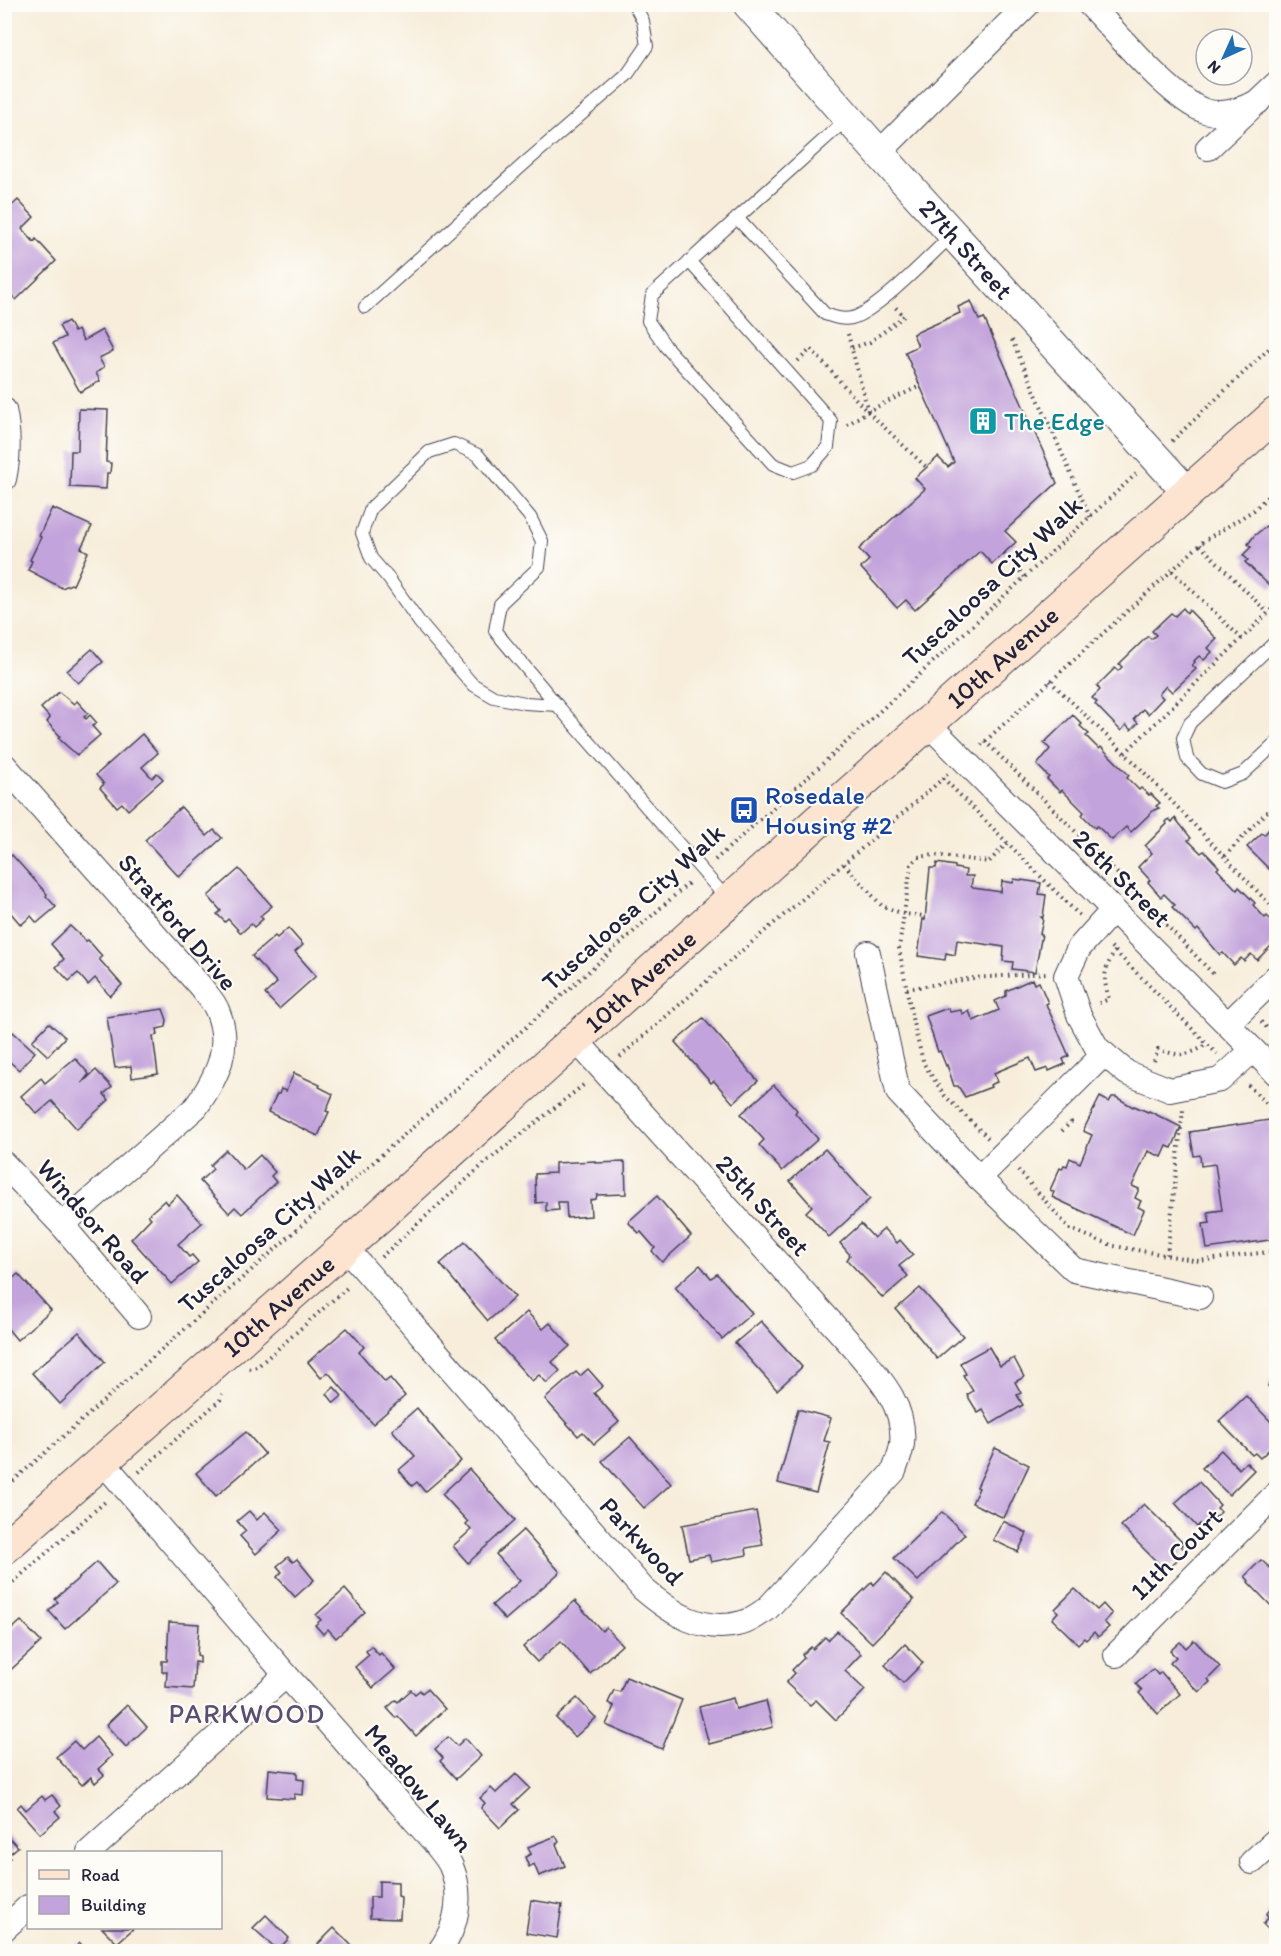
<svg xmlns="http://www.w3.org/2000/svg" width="1281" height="1956" font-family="Itim,sans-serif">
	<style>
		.building { fill: #c3a3db }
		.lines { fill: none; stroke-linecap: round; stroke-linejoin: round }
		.service-casing { stroke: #424053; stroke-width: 14 }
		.minor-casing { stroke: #424053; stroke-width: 26 }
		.tertiary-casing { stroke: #424053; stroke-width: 32 }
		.secondary-casing { stroke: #424053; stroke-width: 35 }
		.path { stroke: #424053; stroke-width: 4; stroke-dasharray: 1.5 4.5; stroke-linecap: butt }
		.service { stroke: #fff; stroke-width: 12 }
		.minor { stroke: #fff; stroke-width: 24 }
		.tertiary { stroke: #fff; stroke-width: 30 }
		.secondary { stroke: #fde4d1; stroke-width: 33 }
		.labels { text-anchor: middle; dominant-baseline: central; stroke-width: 4.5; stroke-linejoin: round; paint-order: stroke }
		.street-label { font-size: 26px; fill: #22223b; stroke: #fdfcf7 }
		.culture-label { font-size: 26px; fill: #0d838f; stroke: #fdfcf7; text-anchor: start }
		.transit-label { font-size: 26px; fill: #164399; stroke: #fdfcf7; text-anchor: start }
		.neighbourhood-label { font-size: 27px; letter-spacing: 1.5px; fill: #5a4f73; stroke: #fdfcf7 }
	</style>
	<rect width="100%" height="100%" fill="#fdfcf7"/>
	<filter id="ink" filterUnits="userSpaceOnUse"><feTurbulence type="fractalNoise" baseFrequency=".0167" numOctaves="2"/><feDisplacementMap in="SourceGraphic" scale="12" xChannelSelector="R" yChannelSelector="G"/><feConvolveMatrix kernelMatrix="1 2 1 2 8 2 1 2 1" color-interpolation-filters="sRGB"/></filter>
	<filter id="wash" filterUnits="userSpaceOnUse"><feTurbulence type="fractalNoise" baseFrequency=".008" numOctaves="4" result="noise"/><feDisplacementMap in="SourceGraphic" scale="24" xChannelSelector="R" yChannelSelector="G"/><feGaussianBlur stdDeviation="1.35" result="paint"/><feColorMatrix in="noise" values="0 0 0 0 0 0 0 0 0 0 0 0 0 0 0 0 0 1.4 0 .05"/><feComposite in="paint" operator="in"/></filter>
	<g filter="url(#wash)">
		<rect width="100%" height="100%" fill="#f7edda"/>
		<g id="blocks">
			<g class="building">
				<polygon points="18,200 34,217 22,229 34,242 36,239 56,261 16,300 4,288 4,213"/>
				<polygon points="971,301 979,320 984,318 1057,483 1005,531 1016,542 992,564 980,551 915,610 906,600 897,608 861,568 869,560 859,549 925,489 915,478 938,457 948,467 954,462 905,352 918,346 913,334 960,313 958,307"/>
				<polygon points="68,321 74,332 78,330 83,341 102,330 113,351 99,358 104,367 96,373 100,381 80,392 53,343 65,337 59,326"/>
				<polygon points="79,409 108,410 106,462 111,463 110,473 107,473 106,489 70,487 71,451 78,451"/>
				<polygon points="52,508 92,526 81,548 88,552 73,585 71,584 62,588 28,570 32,561 30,560 41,537 39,536"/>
				<polygon points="1276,515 1276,583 1272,588 1245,562 1248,560 1243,555 1251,547 1248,544 1254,536 1266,526 1269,529 1274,525 1270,521"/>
				<polygon points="1183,608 1187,613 1189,610 1217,639 1208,648 1212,652 1204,660 1199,656 1194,661 1195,662 1192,665 1196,669 1172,692 1166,686 1159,694 1163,698 1148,714 1143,709 1134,719 1138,723 1131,730 1126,725 1121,731 1095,704 1097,702 1092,698 1100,690 1097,686 1115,668 1118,671 1122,667 1119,664 1148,636 1151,639 1156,635 1152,631 1171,613 1175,616"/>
				<polygon points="92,649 103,662 78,683 67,671"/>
				<polygon points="59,692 74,704 77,701 88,713 84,717 86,719 90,715 97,723 92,726 100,735 77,755 58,738 60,736 47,722 50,718 41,708"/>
				<polygon points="1073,715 1082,724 1080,726 1089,734 1086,736 1099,749 1101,747 1129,775 1127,778 1139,790 1141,788 1149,795 1151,794 1160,803 1156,806 1159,808 1154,810 1131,832 1126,827 1112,840 1097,826 1095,828 1082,815 1084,812 1062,790 1060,792 1047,779 1049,777 1037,765 1050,749 1044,743"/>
				<polygon points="142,734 158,753 142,767 152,778 157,773 163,779 128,810 122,803 117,807 100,788 104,784 96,775"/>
				<polygon points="181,807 207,836 214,830 222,838 179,877 145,840"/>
				<polygon points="1175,818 1191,838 1188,840 1201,853 1204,851 1219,867 1217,869 1237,890 1239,887 1255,903 1253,905 1265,918 1267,916 1274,923 1276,921 1276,941 1257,960 1251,954 1244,961 1241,958 1234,965 1223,953 1220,955 1198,929 1196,931 1172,907 1175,905 1164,894 1161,897 1148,882 1150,880 1138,867 1152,853 1145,846 1167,824 1166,822 1169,819 1172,822"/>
				<polygon points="1276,818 1276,876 1247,847 1262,833 1264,835 1273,825 1272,823"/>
				<polygon points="12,855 47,894 46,896 56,907 37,923 31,916 21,925 10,912 4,916 4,862"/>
				<polygon points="937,863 955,866 955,868 966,870 965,876 973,876 971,886 973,888 1001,892 1002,881 1013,883 1014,879 1041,883 1039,894 1046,895 1043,917 1041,917 1043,919 1040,934 1042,934 1035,972 1012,969 1013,962 1003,961 1004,947 957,940 955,955 946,953 945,960 918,956 923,919 925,920 930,868 936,868"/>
				<polygon points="239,869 272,906 260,916 263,919 254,927 251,924 241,933 228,919 225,922 217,914 221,911 208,896"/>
				<polygon points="70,926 86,941 88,940 102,956 99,959 122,985 110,996 95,978 88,985 78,973 69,981 56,967 64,959 51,944"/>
				<polygon points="288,928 303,945 295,952 316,976 279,1009 265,994 277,983 252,956 275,936 277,938"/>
				<polygon points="1032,979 1034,984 1039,982 1048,1003 1046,1004 1069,1056 1063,1059 1065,1064 1049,1071 1048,1068 1036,1072 1030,1058 994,1073 997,1082 990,1085 991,1087 965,1097 958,1086 954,1086 947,1065 946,1066 940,1051 938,1052 926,1016 948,1008 950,1012 961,1010 962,1014 969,1011 973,1021 999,1010 995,1001 1006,996 1006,991"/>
				<polygon points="163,1009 167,1020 166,1027 157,1029 158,1035 153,1036 158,1074 132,1078 131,1066 115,1068 107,1017"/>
				<polygon points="703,1018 758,1081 733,1103 714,1081 711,1083 675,1042"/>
				<polygon points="49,1023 65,1037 48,1056 32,1041"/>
				<polygon points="4,1030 10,1035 13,1032 35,1052 19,1070 10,1062 4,1068"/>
				<polygon points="75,1058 89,1074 82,1083 96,1070 112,1087 104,1094 109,1100 77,1129 52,1101 37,1114 21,1096 41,1078 45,1083"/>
				<polygon points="294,1073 320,1085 319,1087 333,1094 326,1111 329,1112 318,1136 268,1112 277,1094 279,1094 281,1089 286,1091"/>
				<polygon points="774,1085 797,1110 795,1113 818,1139 782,1171 759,1145 764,1140 741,1114"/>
				<polygon points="1100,1097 1109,1102 1112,1097 1116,1097 1133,1107 1134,1106 1148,1112 1149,1111 1181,1127 1172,1148 1167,1146 1162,1157 1148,1151 1132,1186 1139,1189 1135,1198 1141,1201 1138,1207 1144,1210 1133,1235 1052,1197 1054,1192 1050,1190 1060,1168 1062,1169 1064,1165 1067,1166 1070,1158 1080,1163 1092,1135 1083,1131"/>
				<polygon points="1269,1120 1270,1127 1276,1126 1276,1165 1271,1166 1276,1193 1276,1239 1207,1249 1203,1224 1210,1223 1208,1212 1222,1210 1215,1164 1201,1166 1200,1155 1194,1156 1190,1132"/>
				<polygon points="825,1149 870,1199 829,1237 806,1212 812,1206 790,1181"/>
				<polygon points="226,1150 244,1170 260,1155 275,1172 271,1176 276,1182 242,1214 235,1207 229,1213 200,1181 213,1169 210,1165"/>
				<polygon points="595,1161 595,1163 625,1162 626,1194 597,1195 596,1199 590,1200 591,1216 567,1218 566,1202 558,1202 559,1210 546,1211 546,1202 536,1203 535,1174 555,1173 555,1163"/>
				<polygon points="177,1195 202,1223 178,1244 189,1257 192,1255 198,1262 172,1284 131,1239 151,1218 148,1215 165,1200 168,1204"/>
				<polygon points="657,1196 691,1236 662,1262 652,1251 655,1248 641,1232 639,1233 628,1222"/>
				<polygon points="861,1224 874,1238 884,1229 897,1243 900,1240 913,1255 899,1266 908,1276 883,1298 847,1260 850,1255 840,1243"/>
				<polygon points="465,1242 515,1297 488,1321 440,1264"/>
				<polygon points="700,1265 711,1278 717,1274 752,1313 722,1339 675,1287"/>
				<polygon points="18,1274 51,1310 17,1340 8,1329 4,1332 4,1286"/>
				<polygon points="920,1288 963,1336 937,1359 896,1309"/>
				<polygon points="527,1312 543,1329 550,1323 570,1346 552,1362 560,1371 547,1383 539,1375 532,1381 495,1340"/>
				<polygon points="761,1321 802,1367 777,1390 735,1343"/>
				<polygon points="347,1328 364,1347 359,1352 385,1382 390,1378 405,1396 373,1424 328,1372 321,1378 308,1362"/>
				<polygon points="79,1332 105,1362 60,1404 32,1373"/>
				<polygon points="989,1347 1000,1366 1014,1358 1024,1377 1015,1382 1021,1393 1017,1395 1023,1405 991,1424 983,1410 978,1413 967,1395 973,1391 963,1375 966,1374 960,1363"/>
				<polygon points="588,1369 603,1386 594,1393 619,1422 594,1444 583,1432 578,1436 545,1399 576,1372 580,1376"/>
				<polygon points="1276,1377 1276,1393 1268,1386"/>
				<polygon points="334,1387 342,1396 334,1403 327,1394"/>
				<polygon points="1246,1396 1276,1427 1276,1443 1260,1458 1255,1453 1252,1455 1219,1421"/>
				<polygon points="417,1408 461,1461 425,1492 417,1482 412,1486 399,1470 415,1456 392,1430"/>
				<polygon points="798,1409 831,1418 824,1441 830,1442 816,1493 778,1483"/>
				<polygon points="246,1432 265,1454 216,1496 196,1473"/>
				<polygon points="630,1437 671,1484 644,1508 602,1461"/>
				<polygon points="995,1448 1029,1465 1004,1518 972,1503 979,1488 977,1487"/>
				<polygon points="1221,1450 1239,1469 1246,1462 1254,1470 1229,1495 1202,1468"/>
				<polygon points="469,1469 515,1520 468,1563 453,1546 471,1530 466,1524 468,1522 442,1494"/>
				<polygon points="1199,1482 1220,1505 1217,1508 1221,1512 1203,1528 1200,1524 1197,1527 1175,1503"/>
				<polygon points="1144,1504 1183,1543 1181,1546 1186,1551 1169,1568 1164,1563 1161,1566 1121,1526"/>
				<polygon points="249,1511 257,1520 265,1512 282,1530 256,1554 240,1536 246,1531 237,1521"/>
				<polygon points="756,1511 763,1545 746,1548 747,1555 711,1562 709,1555 689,1559 682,1525"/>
				<polygon points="942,1512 965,1534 918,1581 894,1558"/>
				<polygon points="1003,1521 1027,1533 1018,1552 993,1540"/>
				<polygon points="523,1530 560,1572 505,1620 492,1605 520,1581 496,1554"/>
				<polygon points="288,1557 293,1562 297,1559 314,1580 295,1597 277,1577 282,1572 277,1566"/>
				<polygon points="1261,1560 1276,1573 1276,1611 1248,1582 1249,1581 1245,1576"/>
				<polygon points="97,1562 116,1584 65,1629 49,1611 58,1602 55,1599"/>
				<polygon points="886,1572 914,1600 872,1643 841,1613 872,1582 874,1585"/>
				<polygon points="345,1589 365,1612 336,1638 328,1629 323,1634 315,1625 321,1620 316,1615"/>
				<polygon points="1075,1589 1097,1610 1103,1604 1112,1614 1104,1622 1109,1627 1098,1637 1094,1632 1086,1640 1084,1638 1078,1644 1052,1619 1058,1612 1055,1609"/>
				<polygon points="575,1601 602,1631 606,1627 622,1645 590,1674 561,1641 537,1662 523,1647"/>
				<polygon points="21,1621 41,1642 4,1676 4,1636"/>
				<polygon points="169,1622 199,1624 197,1655 200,1656 200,1663 195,1662 193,1689 166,1687 167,1672 162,1672 162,1661 167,1661"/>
				<polygon points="837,1631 861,1654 845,1671 865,1690 836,1720 816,1700 810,1705 786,1683 795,1673 792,1670 804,1658 802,1655 811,1647 813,1649 825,1637 828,1640"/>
				<polygon points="1194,1640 1220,1667 1208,1679 1210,1682 1199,1692 1170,1663 1176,1657 1170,1651 1180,1642 1186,1648"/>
				<polygon points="905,1644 923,1663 903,1683 885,1665"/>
				<polygon points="371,1646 379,1655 381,1653 395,1669 373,1688 355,1667 369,1655 366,1651"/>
				<polygon points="1153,1669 1158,1675 1161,1672 1180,1694 1158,1714 1139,1693 1142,1690 1136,1684"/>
				<polygon points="626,1677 682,1700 662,1749 606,1725 614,1706 608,1703 614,1690 620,1692"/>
				<polygon points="427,1689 445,1709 416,1736 398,1716 396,1718 387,1708 396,1700 398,1702 411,1690 415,1694 420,1690 422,1693"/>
				<polygon points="577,1698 596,1718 575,1737 556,1718"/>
				<polygon points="733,1698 736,1709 766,1701 773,1727 709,1744 699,1707"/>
				<polygon points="127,1705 147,1727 126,1747 106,1725"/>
				<polygon points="96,1737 112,1756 98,1769 104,1775 95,1783 91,1777 82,1785 56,1757 74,1741 82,1750"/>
				<polygon points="448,1737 457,1746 465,1738 481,1756 456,1779 440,1761 443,1758 435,1749"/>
				<polygon points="269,1769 297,1772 297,1779 304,1780 303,1795 294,1794 294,1799 267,1797"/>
				<polygon points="516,1774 530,1788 513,1804 519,1810 500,1828 481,1808 485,1803 480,1798 491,1788 496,1793"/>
				<polygon points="52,1795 61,1806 55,1811 60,1817 40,1834 17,1808 21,1804 26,1810 42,1796 45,1800"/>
				<polygon points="4,1832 18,1847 7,1856 10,1858 4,1863"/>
				<polygon points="556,1836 559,1842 556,1844 565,1866 539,1876 534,1864 529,1867 525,1857 531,1854 528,1847"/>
				<polygon points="379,1881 398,1882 398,1896 401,1897 400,1919 370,1918 370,1897 379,1897"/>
				<polygon points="531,1900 562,1905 557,1938 526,1933"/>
				<polygon points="1276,1904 1276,1937 1263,1924 1269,1917 1266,1914"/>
				<polygon points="266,1915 289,1938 278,1950 253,1928"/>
				<polygon points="102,1928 134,1928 117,1943"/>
				<polygon points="334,1928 358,1952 326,1952 318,1944"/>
				<polygon points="80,1943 88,1952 71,1952"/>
			</g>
		</g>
	</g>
	<g filter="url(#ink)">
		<use href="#blocks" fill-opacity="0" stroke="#424053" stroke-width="1.5"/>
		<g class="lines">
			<g class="service-casing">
				<g id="service">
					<path d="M737 218 825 314C834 317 841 320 852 318 876 312 933 253 953 234"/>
					<polyline points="689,261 831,421 828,447 812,465 793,472 773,464 666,347 648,321 652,295 848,118"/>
					<polyline points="365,307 525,163 627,75 647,46 643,21 634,4"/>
					<polygon points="454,444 478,455 530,517 542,541 539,567 500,604 495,631 557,705 525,703 494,697 472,684 420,623 389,579 371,558 362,533 371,508 429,452"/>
					<polyline points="1276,641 1190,723 1183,738 1187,758 1202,774 1222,782 1243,774 1276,743"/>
					<polyline points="557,705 728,900"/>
				</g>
			</g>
			<g class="minor-casing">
				<g id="minor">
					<path d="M1089 4C1115 31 1172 100 1205 111 1223 117 1242 109 1258 102"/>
					<polyline points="1208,148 1276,84"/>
					<polyline points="879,153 1028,4"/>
					<path d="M4 410C9 433 9 456 4 479"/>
					<polyline points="928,724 1276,1073"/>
					<path d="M4 765 201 987C206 994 214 1002 217 1010 233 1047 217 1077 196 1107L62 1225"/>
					<polyline points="1113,910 1079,948 1066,976 1079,1015 1097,1048 1127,1073 1170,1090 1220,1080 1253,1050"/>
					<polyline points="868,953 898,1092 979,1178 1074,1270 1200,1297"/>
					<polyline points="1228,1024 1276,977"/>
					<polyline points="4,1164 62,1225 139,1316"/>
					<polyline points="979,1178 1104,1054"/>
					<path d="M345 1247 643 1589C671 1613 703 1634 742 1623 750 1621 759 1614 767 1609L894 1471C897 1462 901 1453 902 1444 906 1405 879 1378 856 1350L575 1039"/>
					<path d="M102 1461 286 1675 434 1842C439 1849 447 1857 451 1866 463 1895 458 1926 439 1952"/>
					<polyline points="1116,1655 1276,1494"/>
					<polyline points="89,1852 286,1675"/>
					<polyline points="1252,1862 1276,1840"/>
					<polyline points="4,1929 28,1907"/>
				</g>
			</g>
			<g class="tertiary-casing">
				<g id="tertiary">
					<path id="s1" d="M748 4 879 153 1188 493"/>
				</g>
			</g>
			<g class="secondary-casing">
				<g id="secondary">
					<path id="s2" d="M4 1548 345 1247 808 830 1276 414"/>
				</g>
			</g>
			<g class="path">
				<polyline points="848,334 868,411"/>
				<polyline points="1012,340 1090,517"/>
				<polyline points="852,348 870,342 904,316 895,307"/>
				<polyline points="798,361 811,349 864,408 926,467"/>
				<polyline points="847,425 868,411 920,386"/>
				<polyline points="1172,441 1276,342"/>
				<polyline points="1200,545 1268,613"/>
				<polyline points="1004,553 1025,577"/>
				<polyline points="1172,571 1242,639"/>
				<polyline points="1050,681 1140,768 1276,911"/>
				<polyline points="985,741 1116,872 1215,976"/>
				<polyline points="981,745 1204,541 1254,510 1276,488"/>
				<polyline points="1125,753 1276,605"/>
				<polyline points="943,778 1080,916"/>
				<polyline points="1225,856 1276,802"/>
				<polyline points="715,860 839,749 1136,474"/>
				<polyline points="844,864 882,906 904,914 925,916"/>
				<polyline points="1111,947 1217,1054"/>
				<polyline points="907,989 974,978 1046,973"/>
				<path d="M1099 1003 1109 999C1103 978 1103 971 1115 951"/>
				<polyline points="1261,1022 1276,1036"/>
				<path d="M620 1057C728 961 839 869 948 774"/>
				<path d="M1154 1061 1158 1049C1180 1057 1188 1056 1208 1044"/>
				<polyline points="1248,1085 1276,1113"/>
				<polyline points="1062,1131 1071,1122 1069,1120"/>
				<polyline points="988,1138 945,1096 924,1064 913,1023 899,948 911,865 918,857 934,855 989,862 1007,843"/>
				<polyline points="1018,1170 1070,1229 1114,1246 1199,1261 1276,1251"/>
				<polyline points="1167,1255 1183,1110"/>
				<polyline points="381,1257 486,1162 586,1083"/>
				<polyline points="249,1369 257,1367 349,1286"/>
				<polyline points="139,1472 220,1400 222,1394"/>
				<polyline points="4,1489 691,881"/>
				<polyline points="4,1590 106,1501"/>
			</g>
			<use href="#service" class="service"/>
			<use href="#minor" class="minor"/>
			<use href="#tertiary" class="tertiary"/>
			<use href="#secondary" class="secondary"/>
		</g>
	</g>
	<defs>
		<g id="building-square" transform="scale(1.5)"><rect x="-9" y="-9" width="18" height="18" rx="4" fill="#0f9aa8" stroke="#fdfcf7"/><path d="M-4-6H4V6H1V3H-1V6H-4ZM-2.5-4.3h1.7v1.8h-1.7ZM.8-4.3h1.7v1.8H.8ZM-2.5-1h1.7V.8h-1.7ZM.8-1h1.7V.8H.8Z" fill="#fff"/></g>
		<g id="bus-square" transform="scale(1.5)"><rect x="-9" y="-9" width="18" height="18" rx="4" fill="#1a4fb4" stroke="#fdfcf7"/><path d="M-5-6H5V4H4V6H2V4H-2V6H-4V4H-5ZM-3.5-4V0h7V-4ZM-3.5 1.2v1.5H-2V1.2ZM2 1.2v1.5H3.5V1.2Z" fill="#fff"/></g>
	</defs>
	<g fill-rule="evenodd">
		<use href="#building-square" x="983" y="421"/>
		<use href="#bus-square" x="744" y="810"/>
	</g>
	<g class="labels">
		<g class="street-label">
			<text stroke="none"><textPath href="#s1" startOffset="328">27th Street</textPath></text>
			<text transform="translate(992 581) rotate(-43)">Tuscaloosa City Walk</text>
			<text stroke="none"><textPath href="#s2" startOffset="1338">10th Avenue</textPath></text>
			<text transform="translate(1122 878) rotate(45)">26th Street</text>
			<text transform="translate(633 907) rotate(-42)">Tuscaloosa City Walk</text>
			<text transform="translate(178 922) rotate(50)">Stratford Drive</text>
			<text stroke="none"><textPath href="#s2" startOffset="852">10th Avenue</textPath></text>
			<text transform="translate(763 1205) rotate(48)">25th Street</text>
			<text transform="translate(93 1221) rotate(49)">Windsor Road</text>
			<text transform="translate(269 1229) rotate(-42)">Tuscaloosa City Walk</text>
			<text stroke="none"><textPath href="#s2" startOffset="366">10th Avenue</textPath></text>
			<text transform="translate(642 1541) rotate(47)">Parkwood</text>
			<text transform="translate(1176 1554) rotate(-45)">11th Court</text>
			<text transform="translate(419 1788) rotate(51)">Meadow Lawn</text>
		</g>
		<g class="culture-label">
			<text x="1004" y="421">The Edge</text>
		</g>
		<g class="transit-label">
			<text x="765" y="795">Rosedale<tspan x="765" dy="30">Housing #2</tspan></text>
		</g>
		<g class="neighbourhood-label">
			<text x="247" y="1713">PARKWOOD</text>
		</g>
	</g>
	<rect width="1281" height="1956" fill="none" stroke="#fdfcf7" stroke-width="24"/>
	<rect x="27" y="1851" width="195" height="78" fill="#fdfcf7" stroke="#a5a5ac" stroke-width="1.5"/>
	<rect x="39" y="1870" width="30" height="9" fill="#fde4d1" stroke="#a5a5ac" stroke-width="1.5"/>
	<text x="81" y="1881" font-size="18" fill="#22223b">Road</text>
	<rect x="39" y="1896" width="30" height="18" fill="#c3a3db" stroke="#a5a5ac" stroke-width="1.5"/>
	<text x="81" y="1911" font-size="18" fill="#22223b">Building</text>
	<g transform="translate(1224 57) rotate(225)"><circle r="28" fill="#fdfcf7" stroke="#a5a5ac" stroke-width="1.5"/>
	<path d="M0-4.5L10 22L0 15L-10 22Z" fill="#1f6fb2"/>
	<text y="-9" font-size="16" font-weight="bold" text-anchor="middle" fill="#22223b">N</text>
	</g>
</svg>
